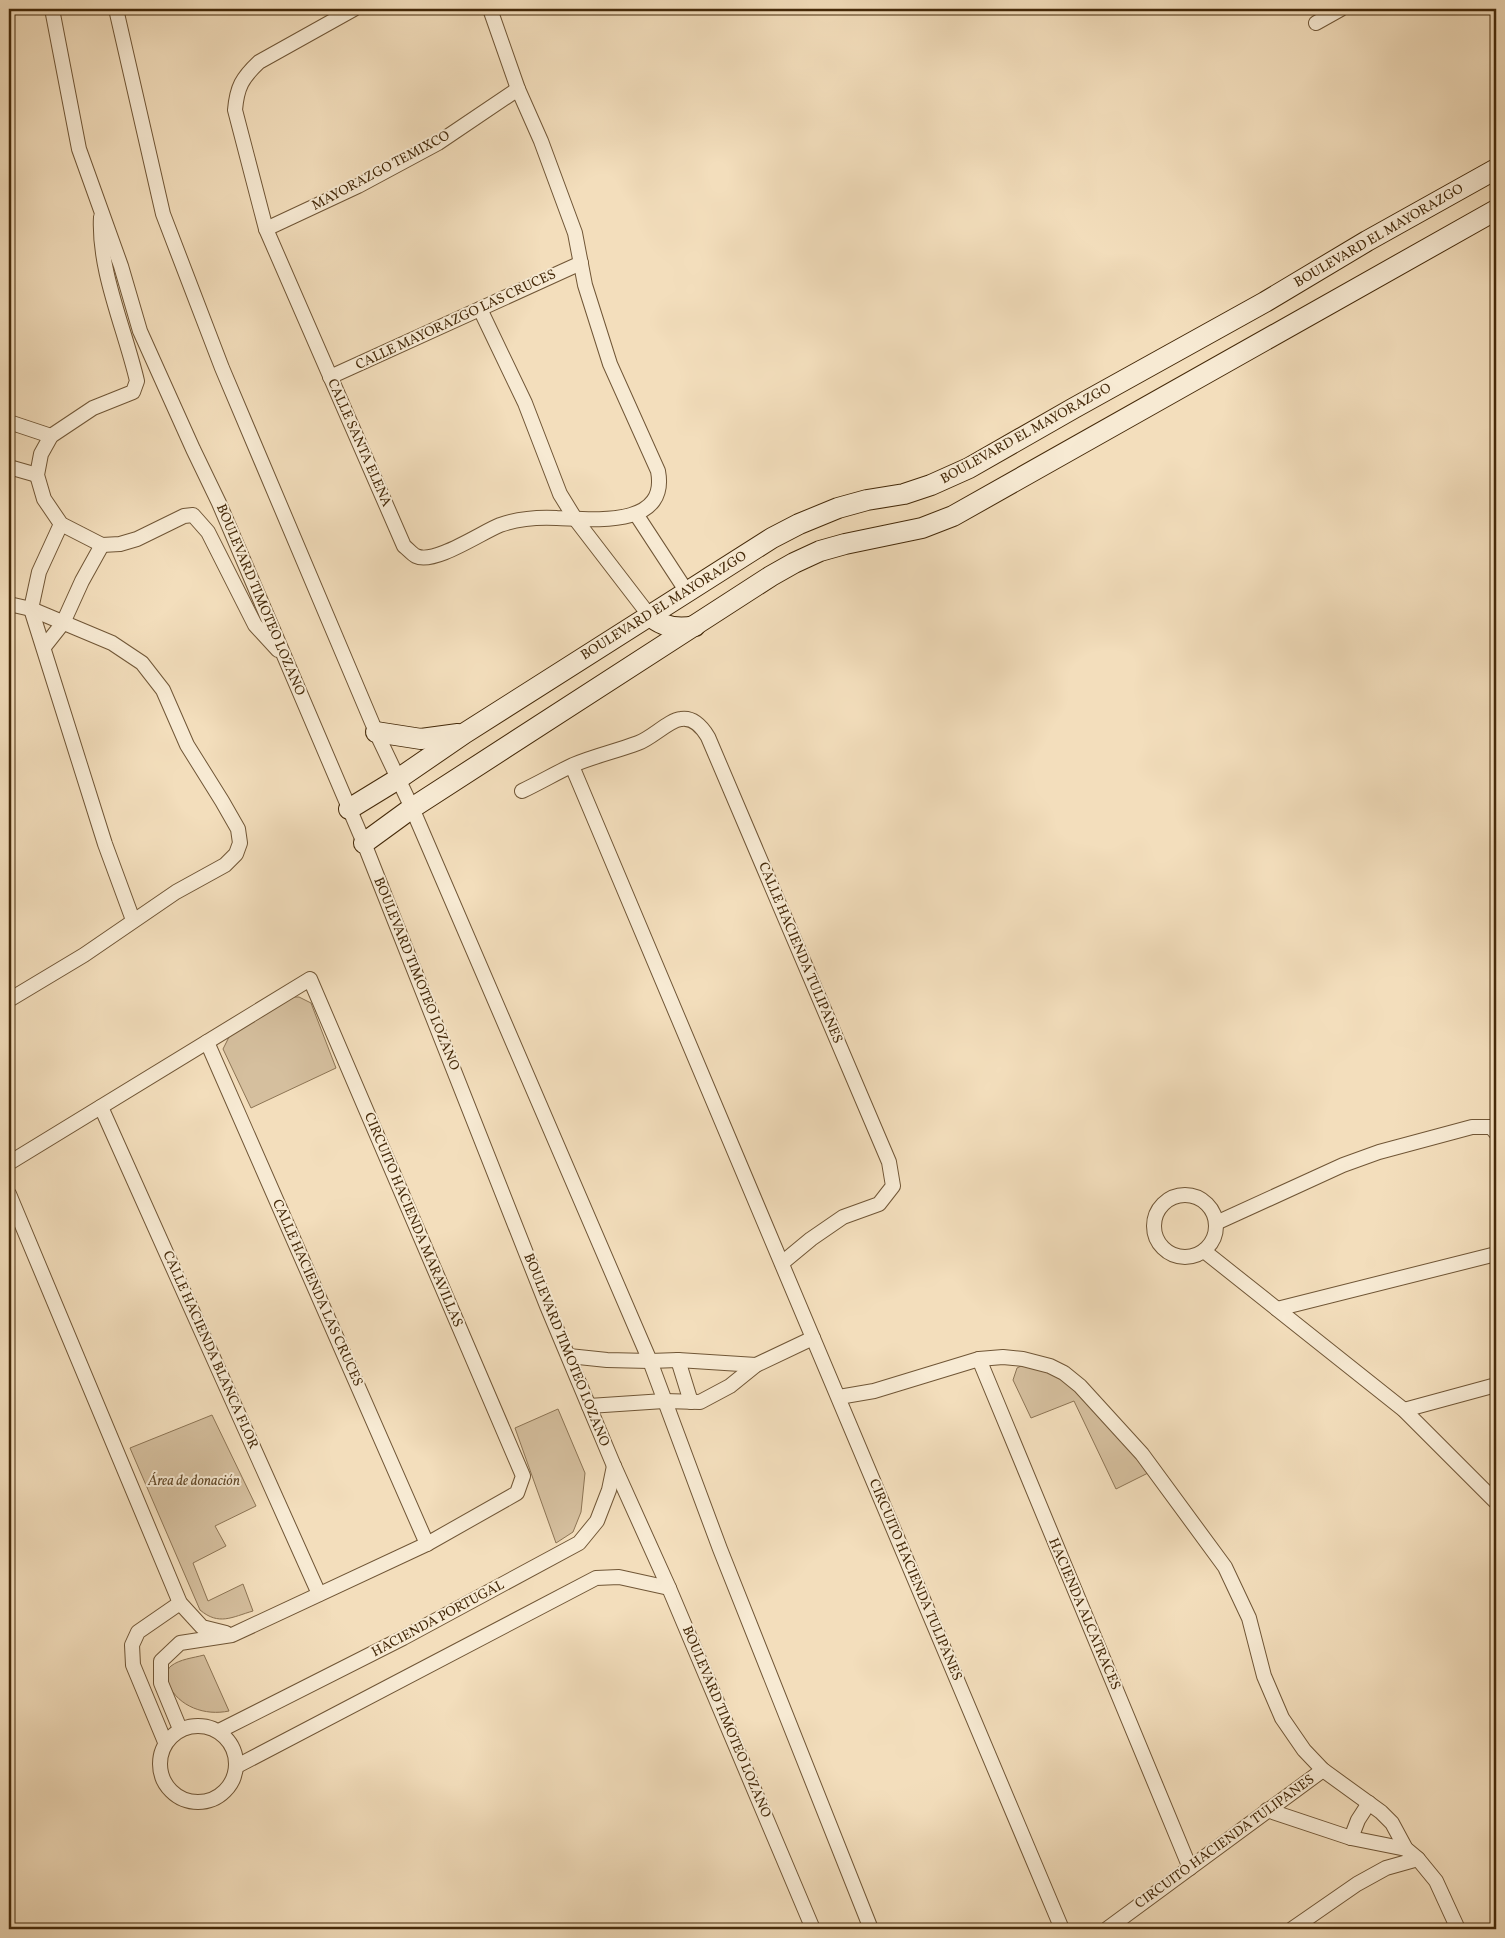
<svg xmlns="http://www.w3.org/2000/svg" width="1505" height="1938" font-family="Vollkorn,serif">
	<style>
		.green { fill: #d5bf9e; stroke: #8c7454 }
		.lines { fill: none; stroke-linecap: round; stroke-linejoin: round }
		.street-casing { stroke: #705636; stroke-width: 16 }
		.secondary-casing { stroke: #442909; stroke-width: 22 }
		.street { stroke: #f7ead3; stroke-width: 14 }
		.secondary { stroke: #f7ead3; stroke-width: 20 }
		.labels { text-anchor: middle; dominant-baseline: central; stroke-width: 4; stroke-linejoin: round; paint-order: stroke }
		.street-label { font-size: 14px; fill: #442909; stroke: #f7ead3 }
		.park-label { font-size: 14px; font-style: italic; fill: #614727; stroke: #f7ead3 }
	</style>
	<rect width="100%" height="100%" fill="#f3debc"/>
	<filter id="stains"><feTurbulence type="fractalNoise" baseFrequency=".004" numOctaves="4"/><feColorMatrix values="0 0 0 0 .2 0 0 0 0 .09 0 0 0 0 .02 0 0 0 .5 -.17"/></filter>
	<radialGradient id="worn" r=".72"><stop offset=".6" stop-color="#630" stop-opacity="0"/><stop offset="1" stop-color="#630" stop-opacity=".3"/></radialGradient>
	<g class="green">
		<polygon points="294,997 299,997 311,1003 336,1068 251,1108 223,1049 232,1031"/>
		<polygon points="1021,1366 1050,1369 1070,1383 1154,1470 1116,1489 1074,1401 1031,1418 1013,1380 1017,1368"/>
		<polygon points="558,1409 585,1473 581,1512 573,1532 556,1543 515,1428"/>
		<path d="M212 1415 256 1506 215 1526 226 1546 193 1563 208 1601 243 1584 253 1611C232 1617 219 1626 200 1610L130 1448Z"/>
		<path d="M204 1655 229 1711C205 1716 179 1707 168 1684 166 1678 166 1670 171 1666 180 1659 193 1658 204 1655Z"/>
	</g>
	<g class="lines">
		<g class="street-casing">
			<g id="street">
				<polyline points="52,9 79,149 121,266 140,331 193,449 219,503 364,843 547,1306 614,1466 669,1588 813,1929"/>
				<polyline points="116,9 163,214 222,368 376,732 412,808 650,1361 720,1549 871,1929"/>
				<path d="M354 9 259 62C242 78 237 87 235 110L266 229 404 546C408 549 412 554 416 556 434 565 482 532 500 525 517 519 538 517 557 518 591 519 669 529 658 471L610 364 585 285 575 233 541 141 518 89 490 9"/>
				<polyline points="1316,23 1341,9"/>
				<path d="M101 217C98 270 125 329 137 381L133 392 93 408 51 436 41 454 37 475 44 499 61 524 102 545 120 544 137 539 184 516 193 515 208 532 255 625 278 650"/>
				<polyline points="266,229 358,186 438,143 518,89"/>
				<polyline points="480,309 525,403 560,494 576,520 649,615"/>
				<polyline points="330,377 581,263"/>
				<polyline points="9,422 51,436"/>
				<polyline points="9,467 37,475"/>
				<polyline points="636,514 687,592"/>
				<polyline points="61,524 39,572 31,609 105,844 133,920"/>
				<polyline points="9,604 31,609 112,643 142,663 163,690 187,745 222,801 238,829 240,843 236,854 225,865 176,892 84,955 9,1000"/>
				<polyline points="44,647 63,623 82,581 102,545"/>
				<polyline points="572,766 1062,1929"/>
				<path d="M522 791C539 783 556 773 573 765 594 756 617 751 638 743 652 738 669 720 681 719 694 717 702 727 708 737L889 1162 893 1186 879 1204 843 1217 811 1239 782 1263"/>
				<polyline points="207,1042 427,1544"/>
				<polyline points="101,1107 319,1594"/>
				<polyline points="9,1163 310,979 523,1476 517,1493 427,1544 232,1635 180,1643 161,1661 161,1683 180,1729"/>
				<polyline points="9,1194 180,1603 202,1627 226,1633"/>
				<circle cx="1185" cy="1226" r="31"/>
				<polyline points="1216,1223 1343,1165 1379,1152 1472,1127 1491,1127 1496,1133"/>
				<polyline points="1204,1251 1404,1410 1496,1502"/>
				<polyline points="1277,1309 1496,1254"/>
				<polyline points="569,1356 607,1360 650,1361 678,1360 756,1365"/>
				<polyline points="979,1359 1190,1868"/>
				<polyline points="678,1360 691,1402"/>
				<polyline points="839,1397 874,1391 979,1359 1003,1357 1023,1359 1050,1366 1064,1373 1080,1386 1142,1454 1225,1567 1249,1618 1264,1676 1282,1718 1304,1750 1323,1770 1381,1812 1392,1823 1406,1849 1418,1859 1436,1881 1458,1929"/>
				<polyline points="589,1406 664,1401 700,1402 730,1386 756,1365 813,1338"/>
				<polyline points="1404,1410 1496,1385"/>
				<circle cx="198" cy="1764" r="38"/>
				<polyline points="219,1731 403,1638 579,1543 597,1521 609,1490 614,1466"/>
				<polyline points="165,1742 133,1665 132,1645 138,1632 180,1603"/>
				<polyline points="237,1766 596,1578 619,1577 669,1588"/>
				<polyline points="1267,1810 1351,1838 1406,1849"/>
				<polyline points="1351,1838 1358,1820 1369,1803"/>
				<polyline points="1107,1929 1323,1770"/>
				<polyline points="1292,1929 1357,1884 1386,1868 1418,1859"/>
			</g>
		</g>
		<g class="secondary-casing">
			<g id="secondary">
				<path d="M649 615C662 627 677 630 695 626"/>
				<polyline points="376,732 421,739 458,734"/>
				<polyline points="349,809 398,779 465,733 772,538 799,524 838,508 867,500 904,494 931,485 969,468 1074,408 1265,302 1367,241 1496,169"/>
				<polyline points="364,843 412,808 771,576 794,563 820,551 845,544 922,528 953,516 1496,210"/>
			</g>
		</g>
		<use href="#street" class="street"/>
		<use href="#secondary" class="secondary"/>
	</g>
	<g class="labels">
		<g class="street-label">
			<text transform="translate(381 171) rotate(-28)">MAYORAZGO TEMIXCO</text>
			<text transform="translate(1379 236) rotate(-30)">BOULEVARD EL MAYORAZGO</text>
			<text transform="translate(456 320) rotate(-25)">CALLE MAYORAZGO LAS CRUCES</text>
			<text transform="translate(1026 434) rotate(-29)">BOULEVARD EL MAYORAZGO</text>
			<text transform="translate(359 443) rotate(66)">CALLE SANTA ELENA</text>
			<text transform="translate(260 600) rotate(67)">BOULEVARD TIMOTEO LOZANO</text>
			<text transform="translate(664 606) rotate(-32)">BOULEVARD EL MAYORAZGO</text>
			<text transform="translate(800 953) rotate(67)">CALLE HACIENDA TULIPANES</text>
			<text transform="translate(416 974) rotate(68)">BOULEVARD TIMOTEO LOZANO</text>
			<text transform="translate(413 1220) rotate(67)">CIRCUITO HACIENDA MARAVILLAS</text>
			<text transform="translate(317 1293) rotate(66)">CALLE HACIENDA LAS CRUCES</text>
			<text transform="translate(210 1350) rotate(66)">CALLE HACIENDA BLANCA FLOR</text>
			<text transform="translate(566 1350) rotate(68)">BOULEVARD TIMOTEO LOZANO</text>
			<text transform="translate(915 1580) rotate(67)">CIRCUITO HACIENDA TULIPANES</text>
			<text transform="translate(1084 1614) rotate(67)">HACIENDA ALCATRACES</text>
			<text transform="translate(438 1619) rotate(-28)">HACIENDA PORTUGAL</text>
			<text transform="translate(726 1722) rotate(67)">BOULEVARD TIMOTEO LOZANO</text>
			<text transform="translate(1225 1842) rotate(-36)">CIRCUITO HACIENDA TULIPANES</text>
		</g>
		<g class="park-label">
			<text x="194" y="1481">Área de donación</text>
		</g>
	</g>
	<rect width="1505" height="1938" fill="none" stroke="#f3debc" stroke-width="30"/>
	<rect x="10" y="10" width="1485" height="1918" fill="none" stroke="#442909" stroke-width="2.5"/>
	<rect x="15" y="15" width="1475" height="1908" fill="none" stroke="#442909"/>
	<rect width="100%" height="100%" filter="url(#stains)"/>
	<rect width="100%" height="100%" fill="url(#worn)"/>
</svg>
